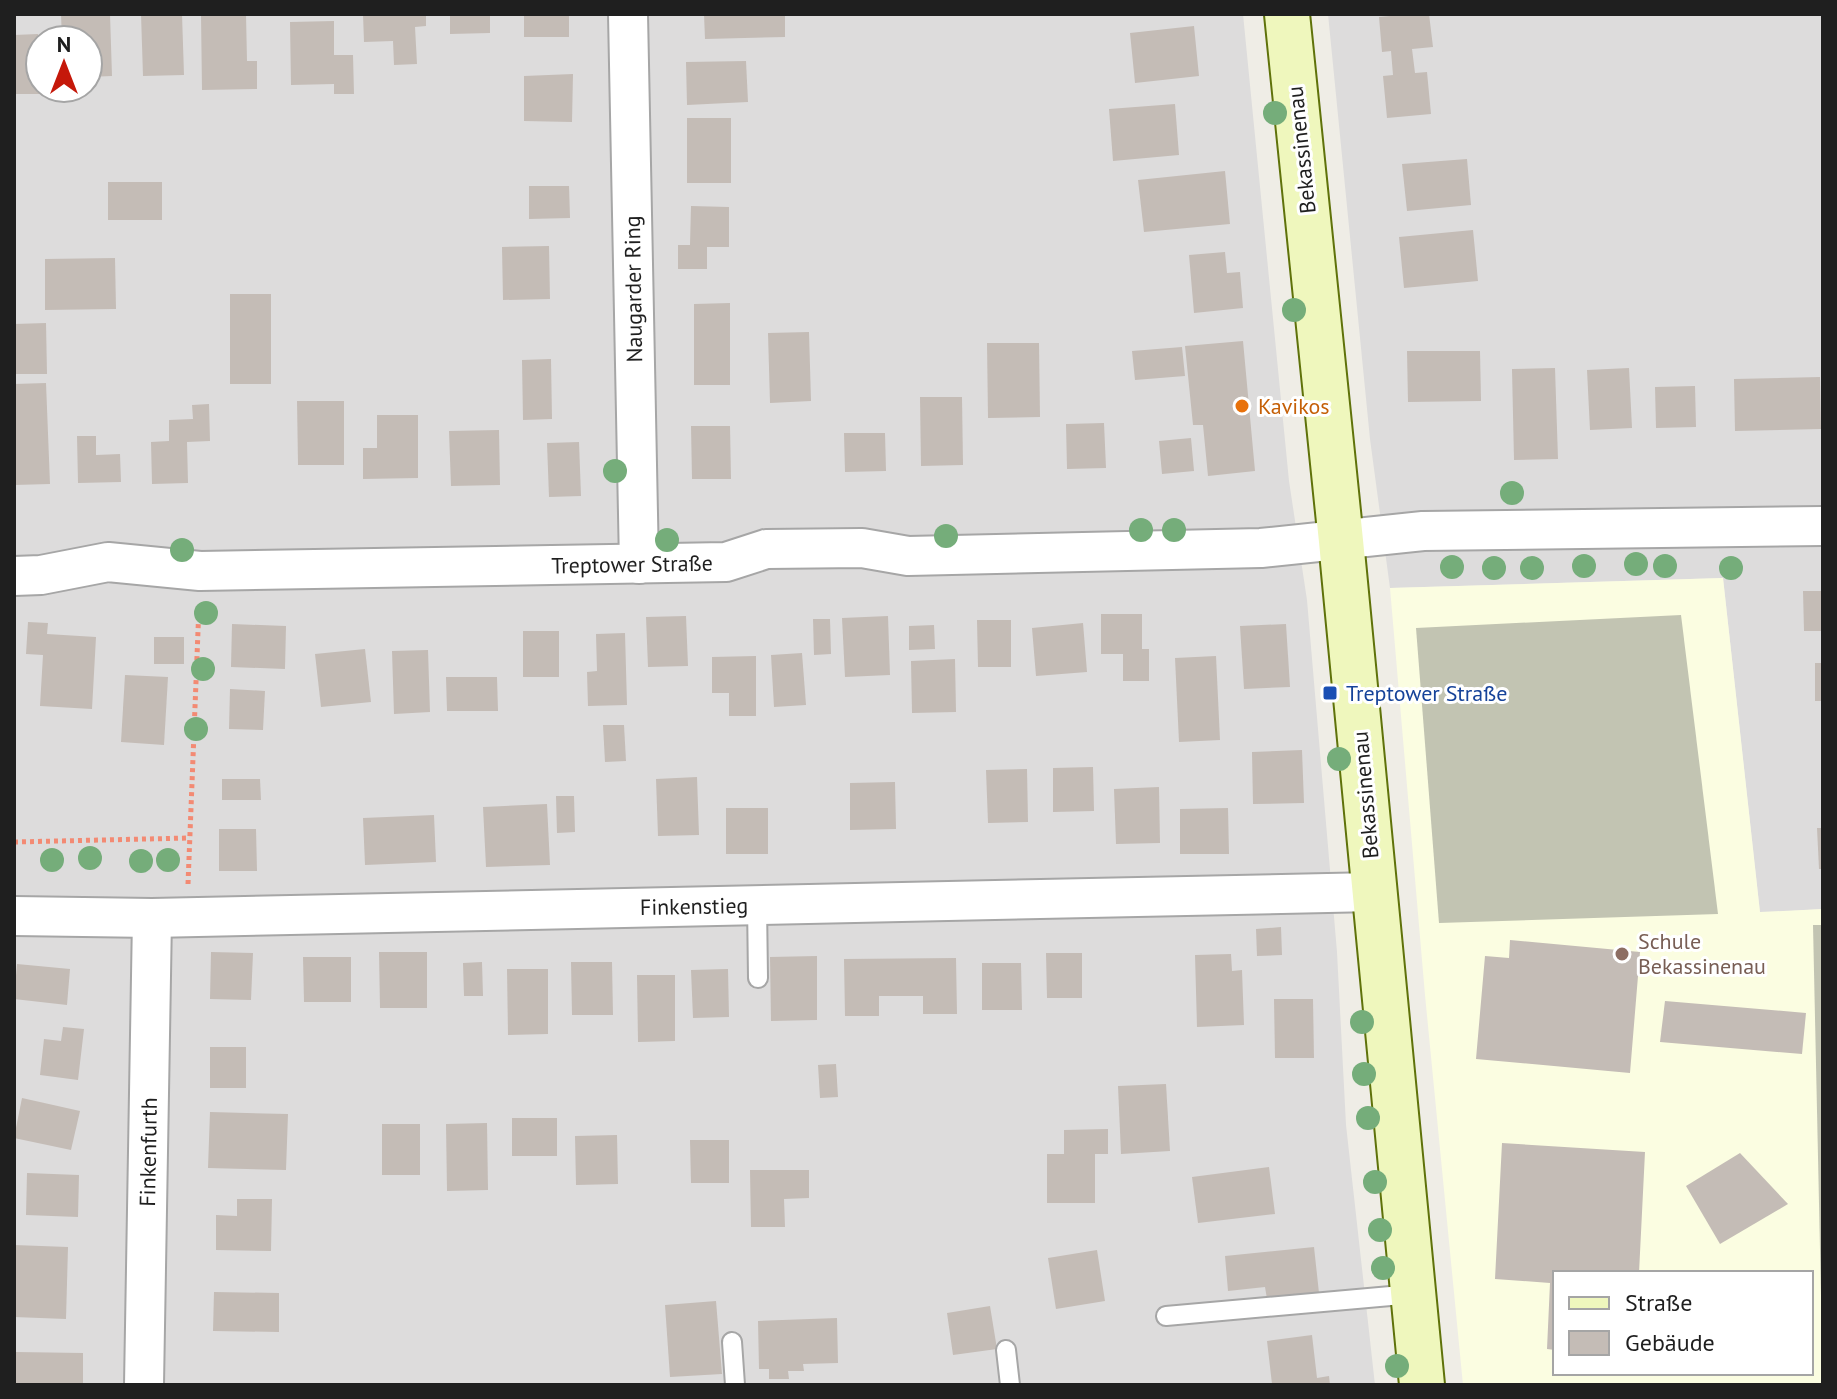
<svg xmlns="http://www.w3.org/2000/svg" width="1837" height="1399" font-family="'PT Sans',sans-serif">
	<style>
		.residential { fill: #dddcdc; fill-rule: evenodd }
		.education { fill: #fbfde1; fill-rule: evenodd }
		.construction { fill: #c2c4b2 }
		.building { fill: #c4bcb6 }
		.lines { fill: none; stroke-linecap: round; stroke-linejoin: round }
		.lane-casing { stroke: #a6a6a6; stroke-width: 22 }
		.street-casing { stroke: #a6a6a6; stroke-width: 42 }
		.secondary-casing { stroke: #5f720a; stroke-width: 48 }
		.path { stroke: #f38a73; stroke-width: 5; stroke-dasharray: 4 4; stroke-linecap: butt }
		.lane { stroke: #fff; stroke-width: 18 }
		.street { stroke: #fff; stroke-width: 38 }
		.secondary { stroke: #eff7bd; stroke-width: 44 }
		.tree { fill: #75ad7a }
		.food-dot { fill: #e8710a; stroke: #fff; stroke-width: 3 }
		.transit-dot { fill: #1a4fb4; stroke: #fff; stroke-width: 3 }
		.education-dot { fill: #8d6e63; stroke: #fff; stroke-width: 3 }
		.labels { text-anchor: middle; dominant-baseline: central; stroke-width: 6; stroke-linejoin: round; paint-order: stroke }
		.street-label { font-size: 22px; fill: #1f1f1f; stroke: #fff }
		.food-label { font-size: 22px; fill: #c56008; stroke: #fff; text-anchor: start }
		.transit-label { font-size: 22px; fill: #164399; stroke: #fff; text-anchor: start }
		.education-label { font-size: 22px; fill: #785e54; stroke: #fff; text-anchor: start }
	</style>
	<rect width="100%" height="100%" fill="#efede6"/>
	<g class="residential">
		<path d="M14 14H1243L1289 481 1307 600 1337 952 1346 1125 1375 1385H14ZM40 40H88V88H40Z"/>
		<polygon points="1328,14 1823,14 1823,909 1760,913 1723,578 1390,588 1370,439"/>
	</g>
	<path class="education" d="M1723 578 1760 912 1823 909V1385H1463L1425 995 1390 588ZM1555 1273H1811V1373H1555Z"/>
	<g class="construction">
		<polygon points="1681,615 1718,914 1439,923 1416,628"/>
		<polygon points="1813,925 1823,925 1823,1296 1821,1296"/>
	</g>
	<g class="building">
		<polygon points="61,14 110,14 112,76 88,77 88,40 62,40"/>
		<polygon points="141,14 182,14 184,75 143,76"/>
		<polygon points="201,14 246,14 247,61 257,61 257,89 202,90"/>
		<polygon points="363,14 426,14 426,26 415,27 417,64 394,65 393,41 364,42"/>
		<polygon points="450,14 490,14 490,33 450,34"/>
		<rect x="524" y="14" width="45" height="23"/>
		<polygon points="704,14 785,14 785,37 705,39"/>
		<polygon points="1411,14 1429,14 1433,47 1412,49 1415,73 1427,72 1431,114 1387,118 1383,76 1393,75 1391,51 1382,52 1379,17"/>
		<polygon points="334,21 334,55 353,55 354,94 334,94 334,84 291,85 290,22"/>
		<polygon points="1194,26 1199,76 1135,83 1130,33"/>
		<polygon points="38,34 40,94 14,94 14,35"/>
		<polygon points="746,61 748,102 687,105 686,62"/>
		<polygon points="573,74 572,122 524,121 524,76"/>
		<polygon points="1175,104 1179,155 1113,161 1109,109"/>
		<rect x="687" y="118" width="44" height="65"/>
		<polygon points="1467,159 1471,205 1407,211 1402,164"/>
		<polygon points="1225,171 1230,224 1144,232 1138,180"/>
		<rect x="108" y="182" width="54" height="38"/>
		<polygon points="529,186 569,186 570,218 529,219"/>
		<polygon points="691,206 729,207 729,247 707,247 707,269 678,269 678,245 690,245"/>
		<polygon points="1473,230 1478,281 1404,288 1399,237"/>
		<polygon points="549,246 550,299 503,300 502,247"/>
		<polygon points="1225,252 1227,273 1240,272 1243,308 1194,313 1189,255"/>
		<polygon points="115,258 116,309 45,310 45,259"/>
		<rect x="230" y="294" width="41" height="90"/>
		<polygon points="730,303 730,385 694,385 694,304"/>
		<polygon points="46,323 47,374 14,374 14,324"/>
		<polygon points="809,332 811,401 770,403 768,333"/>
		<polygon points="1243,341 1255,471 1208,476 1203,425 1193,425 1185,346"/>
		<polygon points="987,343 1039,343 1040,417 988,418"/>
		<polygon points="1182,347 1185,376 1135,380 1132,351"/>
		<polygon points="1407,351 1480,351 1481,401 1408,402"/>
		<polygon points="551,359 552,419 523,420 522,360"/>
		<polygon points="1555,368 1558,459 1514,460 1512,369"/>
		<polygon points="1629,368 1632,428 1590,430 1587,370"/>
		<polygon points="1820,377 1821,429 1735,431 1734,379"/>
		<polygon points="46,383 50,484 14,485 14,384"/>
		<polygon points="1695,386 1696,427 1656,428 1655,387"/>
		<polygon points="920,397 962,397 963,465 921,466"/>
		<polygon points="297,401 344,401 344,465 298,465"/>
		<polygon points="209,404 210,441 187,442 188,483 152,484 151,442 169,441 169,420 193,419 192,405"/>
		<polygon points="377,415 418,415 418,478 363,479 363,448 377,448"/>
		<polygon points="1104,423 1106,468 1067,469 1066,424"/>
		<polygon points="691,426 730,426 731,479 692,479"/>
		<polygon points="499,430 500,485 451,486 449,431"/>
		<polygon points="844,433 885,433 886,471 845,472"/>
		<polygon points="77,436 96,436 96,455 120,454 121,482 78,483"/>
		<polygon points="1191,438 1194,471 1162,474 1159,441"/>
		<polygon points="579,442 581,496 549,497 547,443"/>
		<polygon points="1803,591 1823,591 1823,631 1804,631"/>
		<polygon points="1101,614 1142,614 1142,649 1149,649 1149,681 1123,681 1123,654 1101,654"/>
		<polygon points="686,616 688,666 648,667 646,617"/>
		<polygon points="888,616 890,675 845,677 842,618"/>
		<polygon points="813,619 830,619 831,654 814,655"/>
		<polygon points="977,620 1011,620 1011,667 978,667"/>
		<polygon points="28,622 48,623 47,634 96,637 92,709 40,706 43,655 26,654"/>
		<polygon points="1083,623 1087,672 1036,676 1032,628"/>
		<polygon points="232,624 286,626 285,669 231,667"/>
		<polygon points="1286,624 1290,687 1244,689 1240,626"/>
		<polygon points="934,625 935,649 909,650 909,626"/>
		<rect x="523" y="631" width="36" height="46"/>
		<polygon points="625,633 627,705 588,706 587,672 597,671 596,634"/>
		<rect x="154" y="637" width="30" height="27"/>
		<polygon points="365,649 371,702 321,707 315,654"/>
		<polygon points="428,650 430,712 394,714 392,651"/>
		<polygon points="802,653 806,705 774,707 771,655"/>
		<polygon points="756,656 756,716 729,716 729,693 712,693 712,657"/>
		<polygon points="1216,656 1220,740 1179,742 1175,658"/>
		<polygon points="955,659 956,712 912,713 911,661"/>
		<rect x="1815" y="663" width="8" height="38"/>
		<polygon points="125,675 168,677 164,745 121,742"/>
		<polygon points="446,677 497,677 498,711 447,711"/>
		<polygon points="230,689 265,691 263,730 229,729"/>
		<polygon points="603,725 624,725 626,761 605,762"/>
		<polygon points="1302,750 1304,803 1253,804 1252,752"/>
		<polygon points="1093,767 1094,811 1053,812 1053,768"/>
		<polygon points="1027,769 1028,822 988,823 986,770"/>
		<polygon points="697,777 699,835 658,836 656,779"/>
		<polygon points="222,779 260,779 261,800 222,800"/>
		<polygon points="895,782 896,829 850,830 850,783"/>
		<polygon points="1159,787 1160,843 1116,844 1114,789"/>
		<polygon points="556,796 574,796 575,832 557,833"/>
		<polygon points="547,804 550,865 486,867 483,807"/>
		<rect x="726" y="808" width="42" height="46"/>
		<polygon points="1228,808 1229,854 1180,854 1180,809"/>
		<polygon points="434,815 436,862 365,865 363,818"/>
		<polygon points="1817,828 1823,828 1823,869 1819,869"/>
		<polygon points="219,829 256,829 257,871 219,871"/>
		<polygon points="1281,927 1282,955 1257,956 1256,929"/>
		<polygon points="1510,940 1640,952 1630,1073 1476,1059 1485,956 1509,958"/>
		<polygon points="211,952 253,953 251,1000 210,999"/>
		<polygon points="379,952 427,952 427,1008 380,1008"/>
		<polygon points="1046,953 1082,953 1082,998 1047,998"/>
		<polygon points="1231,954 1232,971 1242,970 1244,1025 1197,1027 1195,955"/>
		<polygon points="817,956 817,1020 771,1021 770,957"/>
		<polygon points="303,957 351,957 351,1002 304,1002"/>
		<polygon points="956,958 957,1014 923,1014 923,996 879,996 879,1016 845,1016 844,959"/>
		<polygon points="482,962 483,996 464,996 463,963"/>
		<polygon points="571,962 612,962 613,1015 572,1015"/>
		<polygon points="982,963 1021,963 1022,1010 982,1010"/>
		<polygon points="17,964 70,969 67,1005 14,999"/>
		<polygon points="507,969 548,969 548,1034 508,1035"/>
		<polygon points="728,969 729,1017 693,1018 691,970"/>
		<polygon points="637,975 675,975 675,1041 638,1042"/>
		<polygon points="1274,999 1313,999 1314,1058 1275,1058"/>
		<polygon points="1665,1001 1806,1013 1802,1054 1660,1042"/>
		<polygon points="63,1027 84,1029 78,1080 40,1075 44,1039 61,1041"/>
		<rect x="210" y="1047" width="36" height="41"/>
		<polygon points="836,1064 838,1097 820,1098 818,1065"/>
		<polygon points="1166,1084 1170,1151 1121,1154 1118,1086"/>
		<polygon points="22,1098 80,1111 71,1150 14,1138"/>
		<polygon points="210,1112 288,1114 286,1170 208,1168"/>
		<rect x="512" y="1118" width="45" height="38"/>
		<polygon points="487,1123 488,1190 447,1191 446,1124"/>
		<rect x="382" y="1124" width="38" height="51"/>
		<polygon points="1108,1129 1108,1154 1095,1154 1095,1203 1047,1203 1047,1154 1064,1154 1064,1130"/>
		<polygon points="617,1135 618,1184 576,1185 575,1136"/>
		<polygon points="690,1140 729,1140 729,1183 691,1183"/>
		<polygon points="1502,1143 1645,1152 1639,1273 1555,1273 1555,1350 1547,1349 1550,1283 1495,1279"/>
		<polygon points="1740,1153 1788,1204 1720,1244 1686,1186"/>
		<polygon points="1269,1167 1275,1214 1198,1223 1192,1177"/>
		<polygon points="750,1170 809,1170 809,1198 784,1199 785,1227 751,1227"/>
		<polygon points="27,1173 79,1175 78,1217 26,1215"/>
		<polygon points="237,1199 272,1199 271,1251 216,1250 216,1215 237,1216"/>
		<polygon points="14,1245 68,1247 66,1319 14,1317"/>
		<polygon points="1314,1247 1319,1293 1267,1299 1265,1287 1228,1291 1225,1256"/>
		<polygon points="1097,1250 1105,1301 1056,1309 1048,1258"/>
		<polygon points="214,1292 279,1293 279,1332 213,1331"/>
		<polygon points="716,1301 722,1374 670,1377 665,1305"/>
		<polygon points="990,1306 997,1349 953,1355 947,1313"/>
		<polygon points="837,1318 838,1363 803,1364 804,1371 788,1371 789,1379 769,1379 769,1369 759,1369 758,1321"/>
		<polygon points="1312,1335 1317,1378 1329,1376 1330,1385 1272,1384 1267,1341"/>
		<polygon points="16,1352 83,1353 83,1385 16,1385"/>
	</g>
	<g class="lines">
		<g class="lane-casing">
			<g id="lane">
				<polyline points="757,904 758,978"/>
				<polyline points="1166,1316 1413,1294"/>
				<polyline points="732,1342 735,1385"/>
				<polyline points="1006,1350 1010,1385"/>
			</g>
		</g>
		<g class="street-casing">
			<g id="street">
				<polyline points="628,14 639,564"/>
				<polyline points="14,576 41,575 108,562 200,571 726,562 766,549 862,548 908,556 1261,548 1423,531 1823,526"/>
				<polyline points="14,916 152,918 1374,892"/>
				<polyline points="144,1385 152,918"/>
			</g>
		</g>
		<g class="secondary-casing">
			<polyline id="secondary" points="1287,14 1341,541 1422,1385"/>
		</g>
		<g class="path">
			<polyline points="14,842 190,838"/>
			<polyline points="188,884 199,606"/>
		</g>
		<use href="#lane" class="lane"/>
		<use href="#street" class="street"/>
		<use href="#secondary" class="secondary"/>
	</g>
	<g class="tree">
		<circle cx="1275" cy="113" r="12"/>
		<circle cx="1294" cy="310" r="12"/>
		<circle cx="615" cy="471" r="12"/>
		<circle cx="1512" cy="493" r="12"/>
		<circle cx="1141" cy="530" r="12"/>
		<circle cx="1174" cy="530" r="12"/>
		<circle cx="946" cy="536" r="12"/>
		<circle cx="667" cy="540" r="12"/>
		<circle cx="182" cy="550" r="12"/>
		<circle cx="1636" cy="564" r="12"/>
		<circle cx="1584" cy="566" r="12"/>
		<circle cx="1665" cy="566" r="12"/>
		<circle cx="1452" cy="567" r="12"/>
		<circle cx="1494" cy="568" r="12"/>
		<circle cx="1532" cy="568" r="12"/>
		<circle cx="1731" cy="568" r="12"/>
		<circle cx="206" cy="613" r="12"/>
		<circle cx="203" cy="669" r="12"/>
		<circle cx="196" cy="729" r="12"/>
		<circle cx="1339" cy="759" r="12"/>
		<circle cx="90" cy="858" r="12"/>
		<circle cx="52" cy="860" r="12"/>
		<circle cx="168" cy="860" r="12"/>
		<circle cx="141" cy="861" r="12"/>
		<circle cx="1362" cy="1022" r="12"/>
		<circle cx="1364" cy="1074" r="12"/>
		<circle cx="1368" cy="1118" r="12"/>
		<circle cx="1375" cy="1182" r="12"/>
		<circle cx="1380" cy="1230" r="12"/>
		<circle cx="1383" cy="1268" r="12"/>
		<circle cx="1397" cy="1366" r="12"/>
	</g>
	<circle class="food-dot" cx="1242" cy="406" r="8"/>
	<rect class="transit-dot" x="1322" y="685" width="16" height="16" rx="4"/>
	<circle class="education-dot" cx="1622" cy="954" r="8"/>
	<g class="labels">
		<g class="street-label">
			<text transform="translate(1301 150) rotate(-96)">Bekassinenau</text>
			<text transform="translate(633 289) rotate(-91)">Naugarder Ring</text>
			<text transform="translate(632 564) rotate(-1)">Treptower Straße</text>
			<text transform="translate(1365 795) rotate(-95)">Bekassinenau</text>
			<text transform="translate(694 906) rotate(-1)">Finkenstieg</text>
			<text transform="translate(148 1152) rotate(-89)">Finkenfurth</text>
		</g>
		<g class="food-label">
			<text x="1258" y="406">Kavikos</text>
		</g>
		<g class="transit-label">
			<text x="1346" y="693">Treptower Straße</text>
		</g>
		<g class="education-label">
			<text x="1638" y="941">Schule<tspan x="1638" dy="25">Bekassinenau</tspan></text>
		</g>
	</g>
	<rect width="1837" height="1399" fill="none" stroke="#1f1f1f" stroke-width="32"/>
	<rect x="1553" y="1271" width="260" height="104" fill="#ffffff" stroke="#a5a5a5" stroke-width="2"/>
	<rect x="1569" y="1297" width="40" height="12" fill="#eff7bd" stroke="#a5a5a5" stroke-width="2"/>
	<text x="1625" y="1311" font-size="24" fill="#1f1f1f">Straße</text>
	<rect x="1569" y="1331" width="40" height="24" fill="#c4bcb6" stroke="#a5a5a5" stroke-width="2"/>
	<text x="1625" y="1351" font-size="24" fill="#1f1f1f">Gebäude</text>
	<g transform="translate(64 64)"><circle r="38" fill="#ffffff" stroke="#a5a5a5" stroke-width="2"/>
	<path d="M0-6L14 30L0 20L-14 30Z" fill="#c5180a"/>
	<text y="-12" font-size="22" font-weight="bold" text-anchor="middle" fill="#1f1f1f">N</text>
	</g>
</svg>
